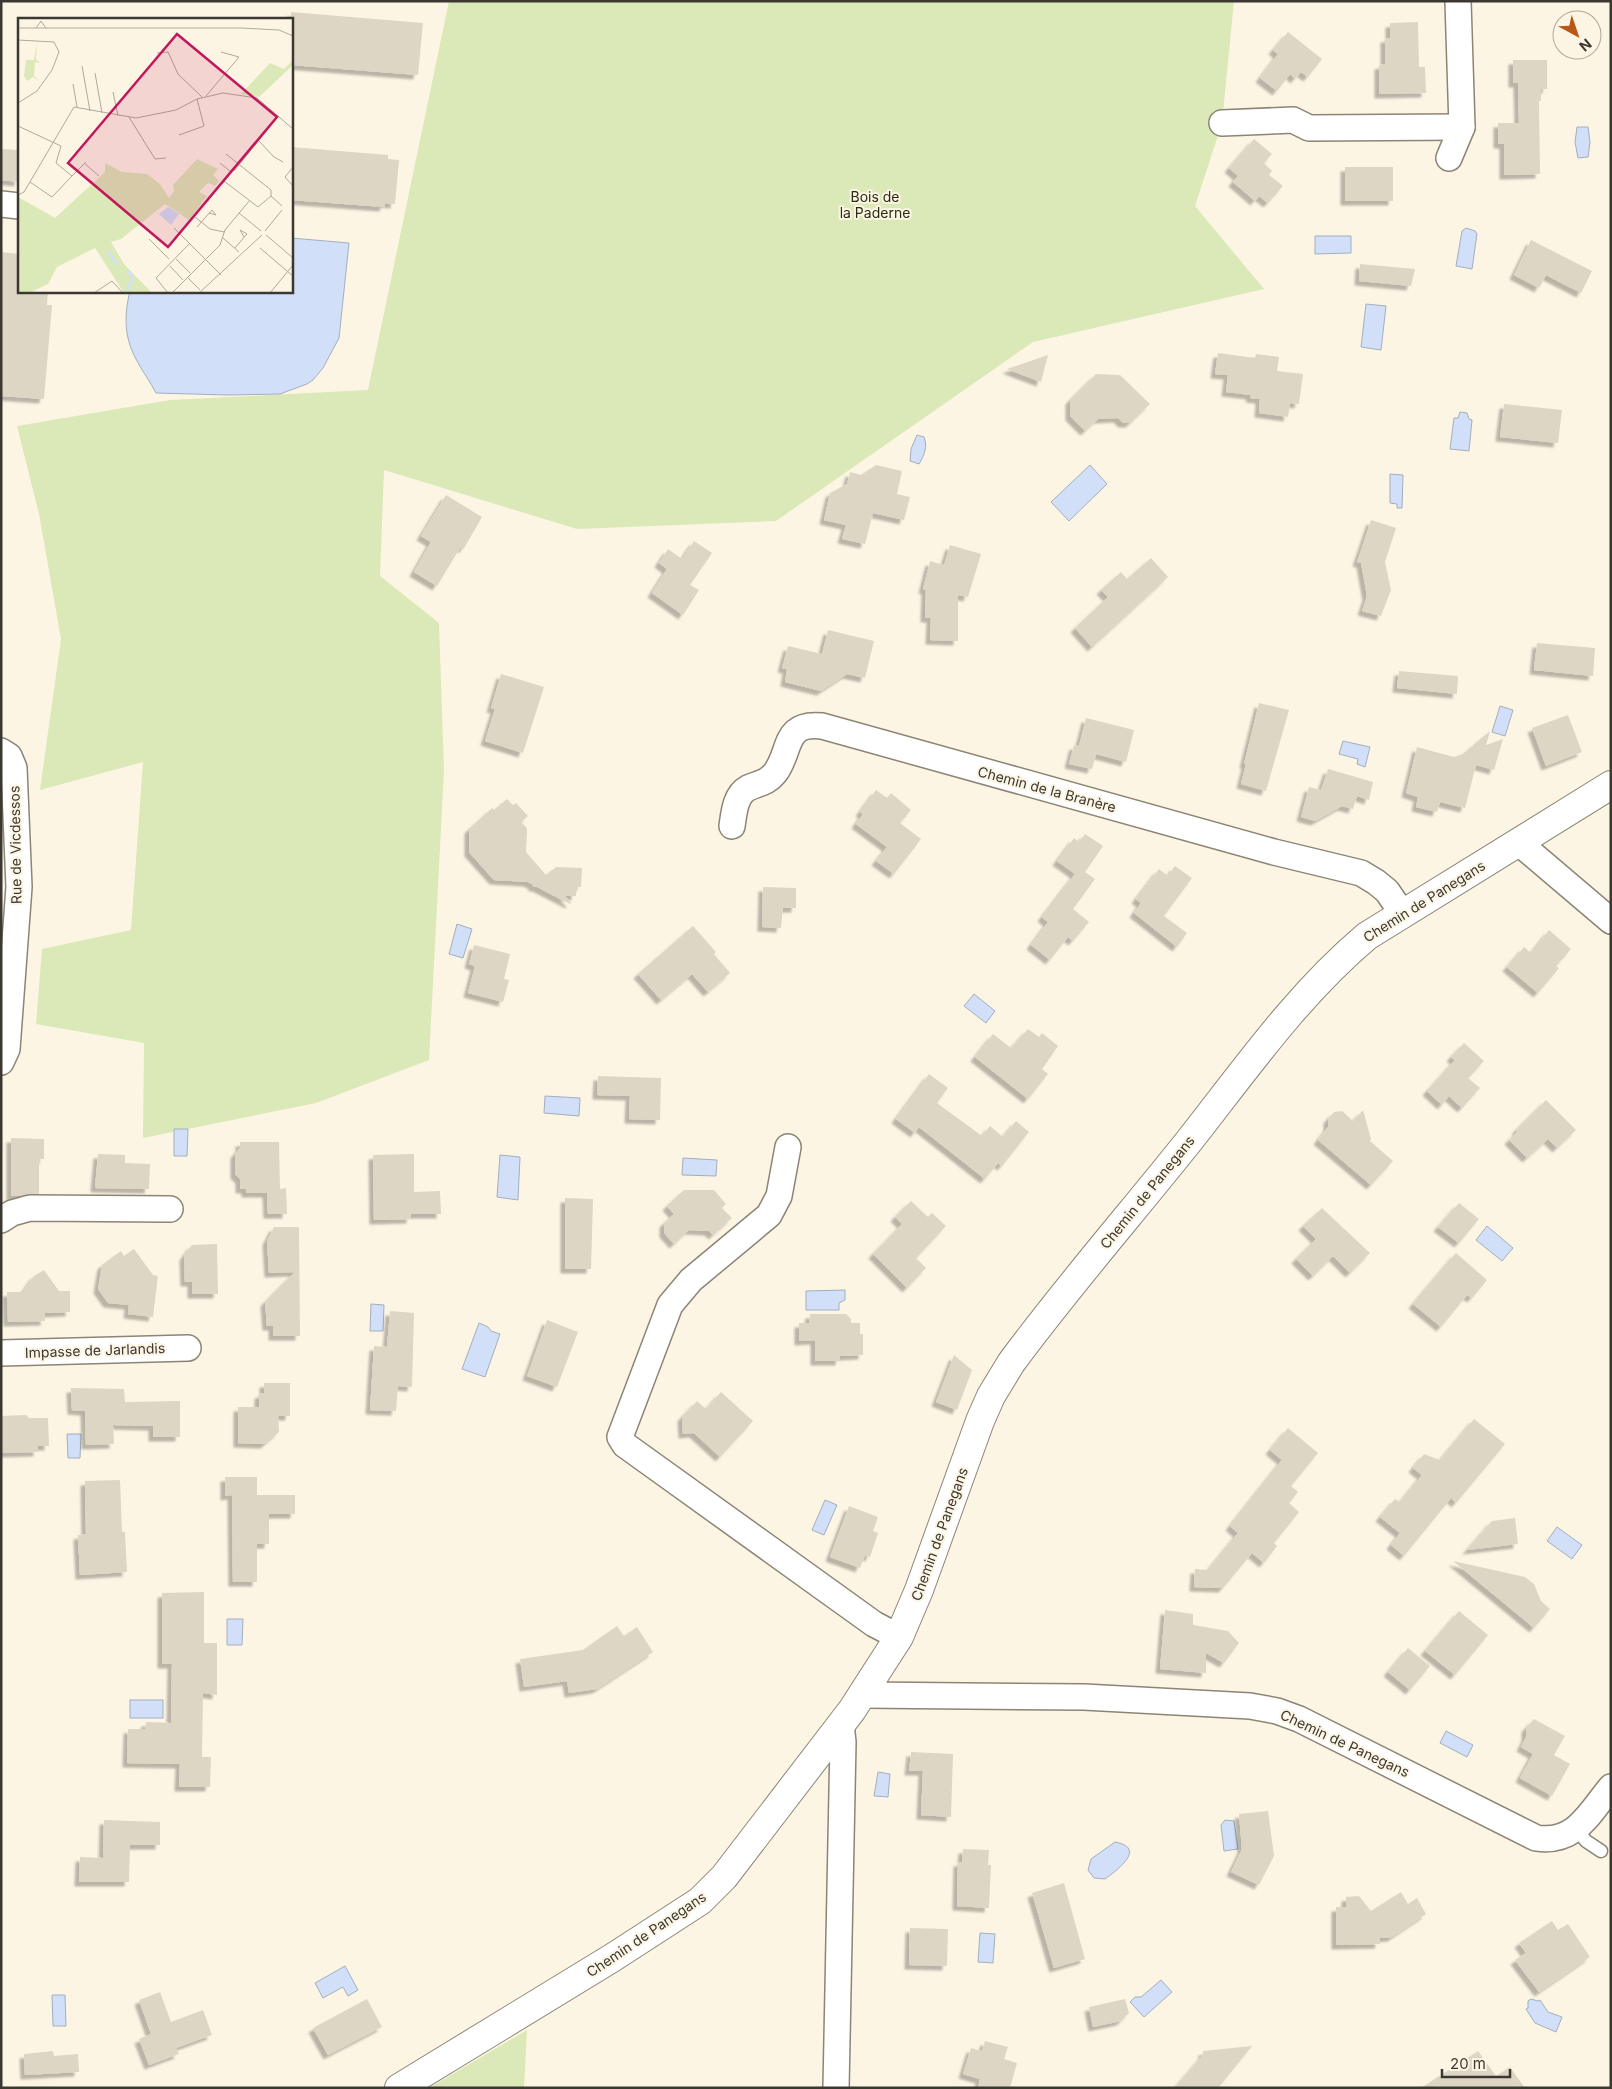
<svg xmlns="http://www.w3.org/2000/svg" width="1612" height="2089" font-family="Inter,sans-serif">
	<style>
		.green { fill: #dae9b7 }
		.water { fill: #d1e0f8; stroke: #a4aebd }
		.building { fill: #ddd6c5; filter: url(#shadow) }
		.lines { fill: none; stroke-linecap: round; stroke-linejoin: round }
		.service-casing { stroke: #8c8575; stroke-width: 15 }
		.minor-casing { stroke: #8c8575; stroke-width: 28 }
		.tertiary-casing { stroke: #8c8575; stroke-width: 30 }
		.service { stroke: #fff; stroke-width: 12 }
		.minor { stroke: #fff; stroke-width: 25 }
		.tertiary { stroke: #fff; stroke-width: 28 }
		.labels { text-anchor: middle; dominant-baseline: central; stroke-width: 4; stroke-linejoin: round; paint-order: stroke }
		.park-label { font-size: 14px; fill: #262d10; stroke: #fdf5e4 }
		.street-label { font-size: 14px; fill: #3b3832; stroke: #fdf5e4 }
		.inset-river { fill: none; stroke: #d1e0f8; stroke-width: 2.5 }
		.inset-road { fill: none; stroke: #afa99d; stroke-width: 1 }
		.view { fill: #c2185b; fill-opacity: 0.15; stroke: #c2185b; stroke-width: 2.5 }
		.inset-edge { fill: none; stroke: #3b3832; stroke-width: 2.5 }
	</style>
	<defs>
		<filter id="shadow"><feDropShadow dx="-4.5" dy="4.5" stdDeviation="1" flood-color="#0004"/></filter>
	</defs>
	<rect width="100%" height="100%" fill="#fdf5e4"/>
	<g class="green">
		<polygon points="449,1 1234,1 1222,123 1195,206 1264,289 1033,342 776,521 577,529 384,470 380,576 439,623 444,770 429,1060 316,1103 143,1138 144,1043 36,1024 42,949 131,930 143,762 40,790 61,639 39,514 17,426 170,400 368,390"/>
		<polygon points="527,2030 524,2088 429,2088"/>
	</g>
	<g class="water">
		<polygon points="1577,127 1588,127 1590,142 1588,157 1578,158 1575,142"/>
		<polygon points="1466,228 1475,231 1477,234 1472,269 1456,266 1462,231"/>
		<polygon points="1315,236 1351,236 1351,253 1315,254"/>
		<path d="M291 238 349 243 339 338 323 368 313 380 307 384 280 394 228 395 156 393C150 381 142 371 136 359 124 337 124 315 130 291H291Z"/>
		<polygon points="1366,304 1386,306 1381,350 1361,347"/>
		<polygon points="1460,412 1467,413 1469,419 1472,420 1469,451 1450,449 1454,418 1458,418"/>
		<path d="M917 435 924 437C928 446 924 456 919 464L910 461 911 449Z"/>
		<polygon points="1090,465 1107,484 1069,521 1051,502"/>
		<polygon points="1390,474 1403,475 1402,508 1397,508 1397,504 1390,503"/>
		<polygon points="1500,706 1513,710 1505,736 1492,732"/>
		<polygon points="1343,741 1370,747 1365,767 1357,764 1358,759 1339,754"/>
		<polygon points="457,924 472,929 463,958 449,954"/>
		<polygon points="974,994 995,1011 986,1023 964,1006"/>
		<polygon points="545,1096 580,1098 579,1116 544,1113"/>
		<polygon points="174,1129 188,1129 187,1156 174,1156"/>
		<polygon points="500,1155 520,1157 518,1200 497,1197"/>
		<polygon points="683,1158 717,1160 716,1176 682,1175"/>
		<polygon points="1487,1226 1513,1248 1502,1261 1476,1240"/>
		<polygon points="845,1290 845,1300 839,1303 839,1310 806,1310 806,1291"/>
		<polygon points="371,1304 384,1305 383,1331 370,1331"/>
		<polygon points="479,1323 488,1327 491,1331 500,1334 485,1377 462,1369"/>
		<polygon points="67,1434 81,1434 80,1458 68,1458"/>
		<polygon points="825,1500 837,1505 824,1535 812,1530"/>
		<polygon points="1557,1527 1582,1545 1572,1559 1547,1541"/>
		<polygon points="227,1619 243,1619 242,1645 227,1645"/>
		<rect x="130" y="1700" width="33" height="18"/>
		<polygon points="1446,1731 1473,1745 1467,1757 1440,1743"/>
		<polygon points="878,1772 890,1774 888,1797 874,1796"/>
		<polygon points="1225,1820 1234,1821 1238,1849 1224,1851 1221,1825"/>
		<path d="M1115 1842C1148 1848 1116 1871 1105 1879L1094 1878 1088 1870 1091 1859Z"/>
		<polygon points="980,1933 995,1934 993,1963 978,1962"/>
		<polygon points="345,1966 358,1990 348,1996 343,1987 323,1998 315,1983"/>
		<polygon points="1161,1980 1172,1992 1144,2017 1130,2002 1135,1997 1141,1997"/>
		<polygon points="52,1995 65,1995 66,2026 53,2026"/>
		<polygon points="1531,1999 1538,2001 1540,2000 1548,2012 1562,2017 1556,2032 1535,2023 1526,2009 1528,2008 1528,2001"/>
	</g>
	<g class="building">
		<polygon points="291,12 423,23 418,75 291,65"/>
		<polygon points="1418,22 1419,67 1425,67 1426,93 1379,94 1379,65 1385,64 1385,38 1390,38 1390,23"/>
		<polygon points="1288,32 1322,59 1308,77 1301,72 1295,79 1290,74 1277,91 1260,78 1278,54 1273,50"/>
		<polygon points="1513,60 1547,60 1547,89 1541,89 1541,101 1539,101 1540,174 1504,175 1504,144 1498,144 1498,123 1519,123 1518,83 1513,83"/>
		<polygon points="1254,139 1272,154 1264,163 1272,171 1269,175 1283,186 1268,203 1259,196 1255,201 1233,182 1238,176 1229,168"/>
		<polygon points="291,147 388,155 388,159 399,160 395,204 385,203 384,207 291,200"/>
		<polygon points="1,149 19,150 19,182 1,180"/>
		<rect x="1345" y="167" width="48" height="34"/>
		<polygon points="1531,240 1592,271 1581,293 1546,275 1539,288 1514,275"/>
		<polygon points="1,252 19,254 19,291 48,291 47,305 52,305 44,399 1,396"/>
		<polygon points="1360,264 1415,269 1411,286 1359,281"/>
		<polygon points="1218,353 1255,358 1256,354 1279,357 1277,371 1303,374 1299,404 1290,403 1288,417 1259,413 1260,399 1250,398 1251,395 1226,392 1228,375 1215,374"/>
		<polygon points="1048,355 1041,382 1007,369"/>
		<polygon points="1096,374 1120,375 1150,404 1130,423 1123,423 1118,418 1098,419 1085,431 1070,416 1070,400"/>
		<polygon points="1504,404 1562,410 1558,443 1500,437"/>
		<polygon points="876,465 902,471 897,494 910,497 904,520 873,513 865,544 842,539 846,525 824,520 830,493 847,484 850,472 861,475"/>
		<polygon points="446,495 482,517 464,548 460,548 437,586 414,572 431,542 421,536"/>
		<polygon points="1371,520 1396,528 1385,562 1391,590 1381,616 1362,611 1367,596 1361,563 1357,562"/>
		<polygon points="694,541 712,553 690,585 699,590 683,615 652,593 667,569 659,563 668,549 682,559"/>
		<polygon points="950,545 981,554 968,597 958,595 958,641 930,640 931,618 925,618 926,590 923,589 930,561 944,565"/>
		<polygon points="1151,558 1168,577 1092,647 1075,628 1108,597 1101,590 1121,572 1127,579"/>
		<polygon points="828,630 874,641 865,678 847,674 821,691 785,682 787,669 782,668 788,646 822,654"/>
		<polygon points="1537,643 1595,648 1593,676 1534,670"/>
		<polygon points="1399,671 1458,676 1457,694 1397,688"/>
		<polygon points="501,674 544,687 523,753 485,741 495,709 491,708"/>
		<polygon points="1259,703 1289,710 1266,791 1241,784 1246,764 1244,764"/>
		<polygon points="1568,715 1582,752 1546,766 1532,728"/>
		<polygon points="1086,718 1134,730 1126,762 1096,754 1092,769 1069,764 1074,745 1079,746"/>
		<polygon points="1490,731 1486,745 1503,739 1494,770 1476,765 1465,808 1440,802 1437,812 1416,807 1418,797 1406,793 1417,747 1454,757 1463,754"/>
		<polygon points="1328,769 1373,782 1369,800 1357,796 1353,809 1342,806 1315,821 1301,817 1309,787 1321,790"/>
		<polygon points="876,790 887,798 891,793 911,810 900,823 921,839 894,874 876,861 887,847 856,824 863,814 860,812"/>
		<polygon points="507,799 513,805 516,803 528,816 521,822 527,828 526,852 546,875 556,867 582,868 581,887 576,887 576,896 565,896 571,903 570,904 537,887 532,887 534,885 528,882 494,880 469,852 469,829 492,808 494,810"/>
		<polygon points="1085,834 1103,846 1085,872 1095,879 1073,909 1089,922 1073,941 1068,937 1050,960 1031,945 1048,922 1042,917 1075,874 1057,861 1074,838 1079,842"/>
		<polygon points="1175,866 1192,878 1164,916 1187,933 1177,947 1134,913 1141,903 1136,899 1159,869 1168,876"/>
		<polygon points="763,887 796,888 796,908 783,908 781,928 762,927"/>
		<polygon points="693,926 716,952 714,954 730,973 708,992 692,974 661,1000 638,974"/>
		<polygon points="1549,930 1571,949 1556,966 1559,968 1538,993 1507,967 1524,947 1531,953"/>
		<polygon points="474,945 510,954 504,979 509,980 503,1002 468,993 475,966 469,964"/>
		<polygon points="1028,1029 1039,1037 1042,1033 1058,1046 1042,1069 1048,1074 1028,1099 975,1057 993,1034 1011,1048"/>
		<polygon points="1464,1043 1484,1061 1468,1078 1480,1088 1462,1108 1449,1096 1442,1105 1427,1091 1455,1060 1451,1057"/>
		<polygon points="929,1074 948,1088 937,1103 982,1136 990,1126 1003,1137 1016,1121 1029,1132 1002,1166 998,1163 985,1179 919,1127 915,1133 896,1119"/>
		<polygon points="598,1076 661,1078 660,1120 629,1119 630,1096 597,1095"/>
		<polygon points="1546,1100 1576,1130 1557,1148 1548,1139 1527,1158 1509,1140 1518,1131 1516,1130"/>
		<polygon points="1363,1110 1371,1139 1370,1141 1393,1161 1371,1185 1318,1140 1328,1127 1328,1119 1334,1112 1342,1111 1353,1121"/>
		<polygon points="11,1138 44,1139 44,1159 39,1159 39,1194 11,1196"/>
		<polygon points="240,1142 279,1142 280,1189 286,1188 287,1214 268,1214 267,1193 246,1193 246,1189 240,1189 240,1179 235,1174 235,1154 240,1148"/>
		<polygon points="98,1154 125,1155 125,1163 150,1164 149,1189 95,1188"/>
		<polygon points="414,1154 414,1192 440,1191 441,1214 411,1214 411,1219 374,1220 373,1155"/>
		<polygon points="684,1190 714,1190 726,1204 722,1208 732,1218 713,1235 709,1231 689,1230 674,1244 664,1233 664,1223 674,1214 667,1206"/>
		<polygon points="565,1198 593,1199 591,1269 565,1269"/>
		<polygon points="911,1201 928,1217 932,1213 946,1226 916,1258 926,1268 907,1288 873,1254 902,1224 895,1217"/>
		<polygon points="1459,1203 1479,1219 1459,1243 1438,1227"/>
		<polygon points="1322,1208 1370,1253 1350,1273 1333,1256 1313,1276 1296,1259 1316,1239 1303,1226"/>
		<polygon points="274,1227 299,1227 300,1336 273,1336 273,1326 267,1326 265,1302 295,1272 269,1273 267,1241"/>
		<polygon points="217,1244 218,1294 192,1294 192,1282 185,1282 184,1256 192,1245"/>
		<polygon points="134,1249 153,1275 158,1276 153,1317 128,1314 129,1305 108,1303 98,1289 102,1265 121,1251 124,1256"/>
		<polygon points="1456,1253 1487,1280 1472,1298 1467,1295 1441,1327 1413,1304"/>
		<polygon points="44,1270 59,1291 70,1291 70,1312 45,1313 45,1321 8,1322 7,1292 23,1292 34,1276"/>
		<polygon points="390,1311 414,1313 412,1387 398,1386 396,1411 370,1410 374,1346 387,1347"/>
		<polygon points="810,1314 846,1314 851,1319 851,1323 860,1323 860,1334 863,1334 863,1355 840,1356 840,1361 815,1361 815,1340 799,1341 799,1323 809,1323"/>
		<polygon points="547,1320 578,1332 557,1387 527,1376"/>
		<polygon points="954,1355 972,1370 957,1410 936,1402"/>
		<polygon points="264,1383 290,1383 290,1416 278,1416 279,1432 265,1444 238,1443 238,1407 259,1407 259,1394 264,1393"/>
		<polygon points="71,1388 124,1389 125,1402 180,1401 180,1437 153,1437 153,1426 113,1425 114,1444 86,1445 85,1411 72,1410"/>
		<polygon points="721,1392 753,1421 720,1457 694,1433 683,1434 682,1417 697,1401 706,1409"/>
		<polygon points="26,1415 29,1418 48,1418 49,1446 38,1446 38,1452 1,1453 1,1416"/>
		<polygon points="1474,1419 1505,1444 1456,1503 1451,1498 1404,1556 1391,1545 1400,1533 1380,1517 1395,1499 1400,1502 1422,1475 1413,1468 1424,1454 1440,1460"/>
		<polygon points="1288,1428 1318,1453 1291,1486 1298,1492 1289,1503 1299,1512 1274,1543 1277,1546 1264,1563 1252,1553 1223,1588 1194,1587 1195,1569 1208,1570 1238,1533 1230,1526 1282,1460 1270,1450"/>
		<polygon points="225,1477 257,1477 257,1495 295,1495 295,1514 269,1514 269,1544 257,1544 257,1582 233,1582 232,1495 225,1496"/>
		<polygon points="120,1480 122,1532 125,1532 127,1572 80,1575 78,1535 86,1534 85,1481"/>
		<polygon points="849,1506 878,1517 873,1531 878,1533 870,1557 865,1555 860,1568 830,1557"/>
		<polygon points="1515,1518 1518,1544 1467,1550 1492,1521"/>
		<polygon points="1453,1561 1525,1577 1534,1584 1541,1601 1550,1609 1534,1628"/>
		<polygon points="204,1592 204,1643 217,1643 217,1695 203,1693 202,1757 211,1757 210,1787 179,1787 180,1764 127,1763 128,1729 145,1729 146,1722 171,1723 172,1664 162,1664 162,1593"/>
		<polygon points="1165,1610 1193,1614 1193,1625 1228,1631 1239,1643 1224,1663 1206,1653 1206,1673 1160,1669"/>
		<polygon points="1459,1611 1488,1635 1455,1675 1425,1651"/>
		<polygon points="617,1626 624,1636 637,1627 653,1652 597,1689 569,1693 567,1681 524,1687 520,1659 583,1650"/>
		<polygon points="1408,1648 1430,1666 1410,1690 1388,1672"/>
		<polygon points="1534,1719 1565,1736 1554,1755 1570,1764 1552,1796 1520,1778 1533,1754 1521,1747 1526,1737 1526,1728"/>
		<polygon points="911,1752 953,1754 951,1817 921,1815 923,1771 909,1771"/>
		<polygon points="1268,1811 1274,1856 1259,1885 1231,1872 1242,1849 1239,1814"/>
		<polygon points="104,1820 160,1822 160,1845 130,1845 129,1882 79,1882 80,1857 103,1858"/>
		<polygon points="963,1849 989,1850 988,1865 991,1865 989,1908 957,1906 958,1862 962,1862"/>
		<polygon points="1064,1883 1085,1959 1054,1968 1032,1893"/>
		<polygon points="1401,1892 1408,1904 1417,1898 1426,1914 1392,1937 1379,1938 1380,1944 1336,1945 1336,1907 1346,1907 1346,1897 1359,1896 1371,1911"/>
		<polygon points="1552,1921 1558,1930 1568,1924 1590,1957 1539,1992 1515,1960 1526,1953 1519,1943"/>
		<polygon points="910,1928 948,1929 947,1966 909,1965"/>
		<polygon points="160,1992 171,2022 203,2010 212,2035 176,2048 179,2054 149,2065 139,2039 151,2034 139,2000"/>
		<polygon points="367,1999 382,2027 328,2055 313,2028"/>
		<polygon points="1125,1999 1129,2013 1121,2021 1093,2027 1089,2007"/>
		<polygon points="985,2041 1008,2047 1004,2059 1017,2063 1010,2088 978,2088 980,2079 963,2074 971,2048 982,2051"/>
		<polygon points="1252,2046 1218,2088 1175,2088 1203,2055 1203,2051"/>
		<polygon points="53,2051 54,2056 78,2054 79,2072 25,2075 24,2054"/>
		<polygon points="1478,2051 1496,2076 1510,2067 1525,2088 1421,2088"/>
	</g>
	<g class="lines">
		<g class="service-casing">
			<polyline id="service" points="1576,1829 1586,1841 1601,1851"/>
		</g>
		<g class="minor-casing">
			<g id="minor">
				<polyline points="1222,123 1293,120 1309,128 1462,127"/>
				<polyline points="1449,158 1462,127 1458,1"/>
				<polyline points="1,204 19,206"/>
				<polyline points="1,751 9,756 14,768 19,887 7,1049 1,1062"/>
				<path d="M732 826C734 813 735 795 748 788 759 783 767 783 775 773 792 751 782 722 822 726L1274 852 1361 873 1376 882 1387 891 1402 913"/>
				<polyline points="1518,842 1611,921"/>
				<polyline points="788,1147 779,1196 769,1215 691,1280 670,1305 620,1437 625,1445 874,1624 899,1637"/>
				<polyline points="1,1220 12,1213 30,1208 170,1209"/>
				<polyline points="1,1353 188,1348"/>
				<path d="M862 1695 1084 1697 1250 1706 1277 1711 1299 1719 1536 1838C1576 1844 1589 1813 1611 1787"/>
				<polyline points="836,2088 843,1742 841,1724"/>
			</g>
		</g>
		<g class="tertiary-casing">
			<path id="tertiary" d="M399 2088 612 1958 700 1901 724 1877 852 1710 899 1637 919 1590 980 1421 991 1396 1011 1363C1067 1287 1130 1215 1189 1141 1245 1070 1297 995 1367 936L1611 785"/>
		</g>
		<use href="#service" class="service"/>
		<use href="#minor" class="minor"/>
		<use href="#tertiary" class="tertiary"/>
	</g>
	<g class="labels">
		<g class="park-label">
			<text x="875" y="196">Bois de<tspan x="875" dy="16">la Paderne</tspan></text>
		</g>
		<g class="street-label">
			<text transform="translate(1047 789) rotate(15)">Chemin de la Branère</text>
			<text transform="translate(15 845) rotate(-91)">Rue de Vicdessos</text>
			<text transform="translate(1424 901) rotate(-32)">Chemin de Panegans</text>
			<text transform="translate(1147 1192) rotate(-51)">Chemin de Panegans</text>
			<text transform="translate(95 1350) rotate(-2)">Impasse de Jarlandis</text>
			<text transform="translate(939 1534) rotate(-70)">Chemin de Panegans</text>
			<text transform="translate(1345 1743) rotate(25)">Chemin de Panegans</text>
			<text transform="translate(646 1934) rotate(-34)">Chemin de Panegans</text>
		</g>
	</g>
	<g transform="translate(18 18)">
		<rect width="275" height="275" fill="#fdf5e4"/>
		<path d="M19 24 18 41 22 45 17 44 16 58 22 63 15 59 9 63 6 58 8 42H16ZM275 42V47L241 79 223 76 252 45 266 51ZM179 141 200 151 195 157 201 163 197 168 190 165 181 174 189 178 171 202 147 186 103 221 93 224 106 246 134 275H106L77 230 39 249 30 266 11 275H0V179L37 200 87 154V145L104 154 129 156 142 166 151 180 156 173 155 167Z" fill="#dae9b7"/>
		<path d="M150 189 161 196 153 207 141 196Z" fill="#d1e0f8"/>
		<path class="inset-river" d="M90 234 100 247M109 253 115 258 109 272"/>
		<path class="inset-road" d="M0 10H223L261 12 275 18M18 10 23 3 28 10M0 22 36 24 41 34 34 52 19 73 0 85M139 35 150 34 160 56 184 79M64 48 72 93M77 55 84 95M55 66 59 89M95 74 100 98M188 78 221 39 203 34M111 99 137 141 148 140M0 108 43 128 38 145 54 158 34 179 12 164M161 117 186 108 179 81M241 123 256 139 265 144M208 136 253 172V178L264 188M66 145 81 158M202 145 212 153 217 152 260 98M275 149 267 159 275 168M54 158 68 144M0 177 6 174 56 89 118 100 158 92 179 81 205 75 239 80 275 111M190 184 189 181 206 163 240 189 253 178M221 195 243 213M177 199 192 211 206 214M179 209 194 192 198 197 191 195M156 210 203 257M247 213 264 192M248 217 275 240M205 220 221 234M131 221 151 241M217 230 228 217 229 216 222 212 226 219M242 230 275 258M158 241 172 255M152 248 165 262M169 259 182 272M76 275 94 263 105 275M150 275 138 260 171 226M154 275 202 227 207 212 232 182M181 275 244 217M252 275 275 247"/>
		<path class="view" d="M159 16 259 99 150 229 50 145Z"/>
		<rect width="275" height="275" class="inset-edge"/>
	</g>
	<rect width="1612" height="2089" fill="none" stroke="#3b3832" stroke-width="5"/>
	<g transform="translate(1577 35) rotate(140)"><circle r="24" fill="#fdf5e4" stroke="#afa99d"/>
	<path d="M0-4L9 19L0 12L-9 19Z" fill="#b85815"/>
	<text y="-8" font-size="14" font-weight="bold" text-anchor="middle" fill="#3b3832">N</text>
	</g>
	<path d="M1442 2069v8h68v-8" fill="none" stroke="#3b3832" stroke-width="2.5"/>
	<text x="1450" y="2069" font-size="15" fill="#3b3832" stroke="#fdf5e4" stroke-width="4" paint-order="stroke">20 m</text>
</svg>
